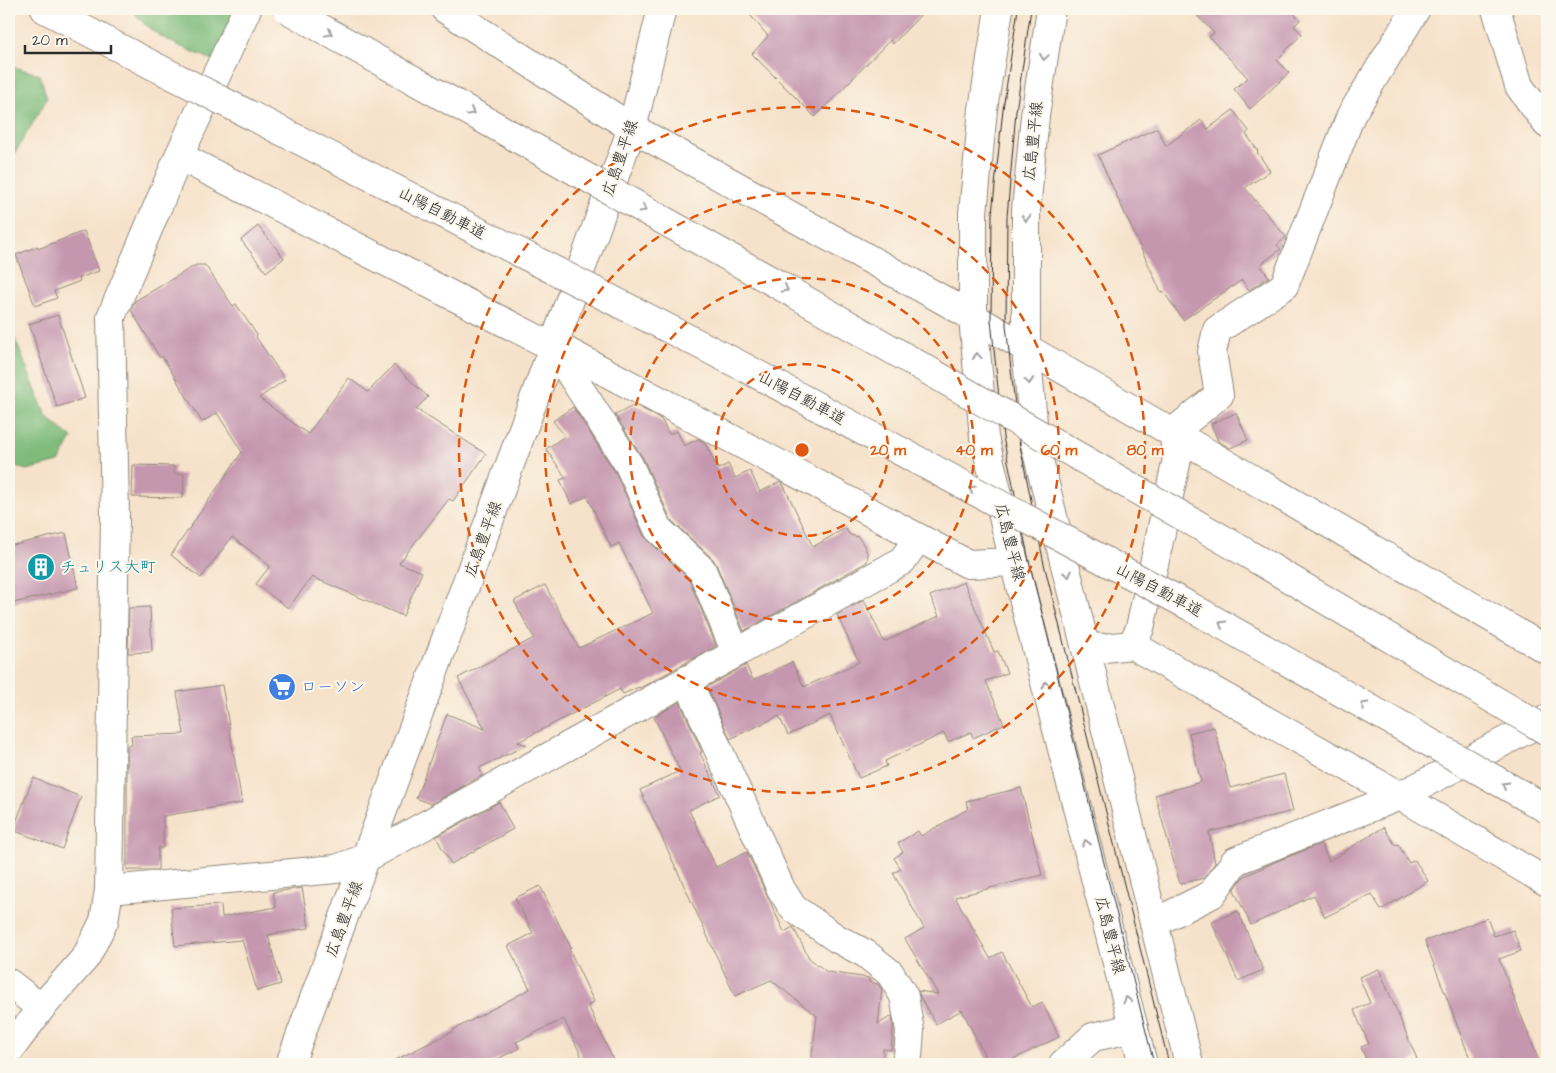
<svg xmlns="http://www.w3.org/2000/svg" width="1556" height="1073" font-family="'Architects Daughter','Klee One',sans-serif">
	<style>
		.forest { fill: #7fbc7c; stroke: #557454 }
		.building { fill: #c597af }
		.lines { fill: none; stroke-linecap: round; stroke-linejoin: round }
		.minor-casing { stroke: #90867a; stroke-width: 30 }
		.primary-casing { stroke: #90867a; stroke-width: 30 }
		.motorway-casing { stroke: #90867a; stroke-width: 30 }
		.minor { stroke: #fff; stroke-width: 28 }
		.primary { stroke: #fff; stroke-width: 28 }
		.motorway { stroke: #fff; stroke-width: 28 }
		.tram { stroke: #2b2b2b; stroke-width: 1 }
		.motorway-bridge-casing { stroke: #90867a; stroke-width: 30; stroke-linecap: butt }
		.motorway-bridge { stroke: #fff; stroke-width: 28 }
		.oneway { stroke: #a0a0a0 }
		.ring { fill: none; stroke: #df570e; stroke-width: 2.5; stroke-dasharray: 9 6 }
		.labels { text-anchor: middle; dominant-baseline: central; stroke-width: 4; stroke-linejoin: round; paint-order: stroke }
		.street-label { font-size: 16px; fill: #2b2b2b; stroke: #fbf7ec }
		.culture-label { font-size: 16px; fill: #0d838f; stroke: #fbf7ec; text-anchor: start }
		.shop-label { font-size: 16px; fill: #366cbe; stroke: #fbf7ec; text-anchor: start }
		.centre { fill: #df570e; stroke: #fbf7ec; stroke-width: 2.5 }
		.ring-label { font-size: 15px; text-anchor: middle; font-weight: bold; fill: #df570e; stroke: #fbf7ec; stroke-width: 4; stroke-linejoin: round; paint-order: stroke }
	</style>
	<rect width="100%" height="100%" fill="#fbf7ec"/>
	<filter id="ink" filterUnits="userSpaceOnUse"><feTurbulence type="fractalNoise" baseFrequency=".02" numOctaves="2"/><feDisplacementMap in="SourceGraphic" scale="10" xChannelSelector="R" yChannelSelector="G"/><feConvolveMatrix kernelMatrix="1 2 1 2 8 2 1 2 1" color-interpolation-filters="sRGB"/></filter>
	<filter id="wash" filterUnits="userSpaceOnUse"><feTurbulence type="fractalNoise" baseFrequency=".0096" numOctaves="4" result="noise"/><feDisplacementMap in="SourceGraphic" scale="20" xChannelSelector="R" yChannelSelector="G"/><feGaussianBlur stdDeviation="1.12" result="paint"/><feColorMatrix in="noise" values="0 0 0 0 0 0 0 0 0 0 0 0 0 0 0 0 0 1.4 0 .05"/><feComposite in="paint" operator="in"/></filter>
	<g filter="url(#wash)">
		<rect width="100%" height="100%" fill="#f6e2ca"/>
		<g class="forest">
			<path d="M134 9H240L213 60C189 50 143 34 134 9Z"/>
			<polygon points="9,65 40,75 47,99 9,163"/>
			<polygon points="9,324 46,416 72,438 59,462 27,470 9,465"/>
		</g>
		<g id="blocks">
			<g class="building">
				<polygon points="745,9 926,9 893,44 890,40 815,117 752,54 768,36"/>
				<polygon points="1191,9 1290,9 1300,20 1294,26 1302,34 1277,60 1289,73 1250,109 1234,89 1248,78 1209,37 1214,33"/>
				<polygon points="1233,110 1249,131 1246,134 1258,151 1257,152 1270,171 1245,188 1286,237 1277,245 1281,249 1260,265 1269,277 1249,290 1242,280 1183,320 1163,291 1161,292 1098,155 1157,128 1166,146 1201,120 1208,129"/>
				<polygon points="258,226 284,258 266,272 241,240"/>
				<polygon points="84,231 99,271 79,278 80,281 54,291 57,298 35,306 16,255 38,246 38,249"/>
				<polygon points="196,265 205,265 233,306 236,304 257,335 256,337 285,380 259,398 308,434 349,378 368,392 394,365 428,397 416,409 486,454 453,501 449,499 399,563 422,572 403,616 312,577 288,608 256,584 270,566 232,537 201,578 171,555 242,452 217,413 202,422 162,356 160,358 131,310 135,301"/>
				<polygon points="58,315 85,398 57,407 29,324"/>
				<polygon points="635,405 661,419 669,434 677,431 684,446 698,439 705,443 718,469 728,464 735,478 750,471 760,492 780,482 783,484 813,547 845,528 850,535 858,537 864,545 868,555 867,562 744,631 716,564 713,559 671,520 643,458 615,415"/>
				<polygon points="573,407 615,472 644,536 689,579 716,646 640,688 639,687 623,694 620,689 518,742 527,745 479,768 483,775 431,804 416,798 447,714 485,729 458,678 534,638 514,601 545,585 579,648 653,613 619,543 611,547 587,496 571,504 560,480 566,478 546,449 565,436 553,421"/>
				<polygon points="1236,413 1248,440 1230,448 1218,441 1211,424"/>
				<polygon points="133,465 174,466 174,474 184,474 183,498 132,497"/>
				<polygon points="66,533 78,588 9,604 9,546"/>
				<polygon points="964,582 994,652 998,651 1007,673 986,681 1004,724 973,738 971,732 948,742 944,733 885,761 887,766 859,778 830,715 788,735 779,716 730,739 707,687 746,665 753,680 792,662 804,687 859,662 837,615 864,600 884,642 939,616 930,596"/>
				<polygon points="150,607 152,652 128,653 129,608"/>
				<polygon points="222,685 242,803 163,816 163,848 158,848 158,870 127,870 127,746 132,745 131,736 184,734 177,692"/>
				<polygon points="680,702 702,752 700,753 720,795 689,810 716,867 747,852 784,932 793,927 809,958 827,972 869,978 869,982 878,984 882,990 878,1024 892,1016 893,1027 891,1050 883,1049 883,1064 811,1064 817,1016 771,980 735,996 640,790 680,771 654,717"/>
				<polygon points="1214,727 1230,788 1284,774 1293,811 1209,832 1215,863 1204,878 1180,884 1155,795 1201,782 1189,733"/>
				<polygon points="33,778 81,797 62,849 13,830"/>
				<polygon points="1021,788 1042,875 955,897 990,958 1002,952 1032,1007 1042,1002 1059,1037 1003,1064 989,1064 962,1010 936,1024 920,997 918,991 938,994 905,939 924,928 893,873 901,869 894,858 903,852 898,843 918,831 921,836 968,809 966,801"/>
				<polygon points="499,802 513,829 451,864 436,837"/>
				<polygon points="1384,827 1395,845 1398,844 1409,863 1415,860 1428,881 1381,910 1372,894 1325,917 1314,895 1251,925 1234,890 1243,877 1277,861 1321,844 1329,861"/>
				<polygon points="540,886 571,948 569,949 594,1002 588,1005 615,1064 585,1064 564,1019 516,1042 519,1048 488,1064 387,1064 454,1031 453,1030 530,989 508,946 533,933 515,898"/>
				<polygon points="302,888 309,928 268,935 281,984 257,991 242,940 175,946 171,908 221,905 222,917 276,907 273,892"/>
				<polygon points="1238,911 1263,970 1238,981 1212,922"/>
				<polygon points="1487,918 1494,936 1513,930 1521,951 1499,959 1540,1064 1472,1064 1425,941"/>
				<polygon points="1379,969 1417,1059 1405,1064 1368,1064 1361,1047 1369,1044 1354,1010 1370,1003 1359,977"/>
			</g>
		</g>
	</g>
	<g filter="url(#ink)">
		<use href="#blocks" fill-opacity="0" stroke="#90867a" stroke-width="1"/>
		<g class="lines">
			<g class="minor-casing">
				<g id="minor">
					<polyline points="445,9 632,128 947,302 1547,650"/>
					<polyline points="1496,9 1519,86 1547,124"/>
					<polyline points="179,156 553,347 564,350 968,564 1014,562"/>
					<polyline points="553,347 629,465 658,529 702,570 736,653"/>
					<polyline points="1173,432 1219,395 1212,352 1217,330 1284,286 1351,115 1416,9"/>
					<polyline points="1132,645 1140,628 1177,459 1173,432"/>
					<polyline points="1086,647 1104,648 1132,645 1400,796 1547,882"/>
					<polyline points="687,680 781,889 793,908 836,938 866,954 890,973 904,996 910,1031 908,1056 905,1064"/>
					<polyline points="109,890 336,869 366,858 902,561 918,538"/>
					<polyline points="1154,923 1212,894 1235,861 1400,796 1547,719"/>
					<polyline points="9,983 41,1008"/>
					<polyline points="9,1051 41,1008 86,957 104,921 109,890 115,516 111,317 179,156 247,9"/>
					<polyline points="1063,1064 1093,1037 1134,1028"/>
				</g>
			</g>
			<g class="primary-casing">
				<g id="primary">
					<polyline points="999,9 983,109 973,213 973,318 984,437 1014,562 1143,1064"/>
					<polyline points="1051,9 1035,116 1026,210 1026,348 1035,444 1189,1064"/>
					<polyline points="290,1064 553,347 632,128 662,9"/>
				</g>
			</g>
			<g class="motorway-casing">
				<polyline id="motorway" points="45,9 154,66"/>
			</g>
			<use href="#minor" class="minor"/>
			<use href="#primary" class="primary"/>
			<use href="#motorway" class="motorway"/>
			<g class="tram">
				<polyline points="1018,9 1003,109 992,214 991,320 1003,437 1029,561 1154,1064"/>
				<polyline points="1031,9 1016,111 1007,217 1006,325 1019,441 1044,564 1169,1064"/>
			</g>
			<g class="motorway-bridge-casing">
				<g id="motorway-bridge">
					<polyline points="287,9 800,297 1226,541 1547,731"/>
					<polyline points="154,66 738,364 1191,607 1547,809"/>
				</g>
			</g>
			<use href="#motorway-bridge" class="motorway-bridge"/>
		</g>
		<defs><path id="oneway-chevron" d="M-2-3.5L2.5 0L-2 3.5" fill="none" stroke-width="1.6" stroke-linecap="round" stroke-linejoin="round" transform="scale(1.25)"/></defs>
		<g class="oneway">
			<use href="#oneway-chevron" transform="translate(329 33) rotate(29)"/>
			<use href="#oneway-chevron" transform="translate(1044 57) rotate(98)"/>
			<use href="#oneway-chevron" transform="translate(471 112) rotate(29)"/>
			<use href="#oneway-chevron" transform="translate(643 209) rotate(29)"/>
			<use href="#oneway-chevron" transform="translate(1026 218) rotate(90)"/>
			<use href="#oneway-chevron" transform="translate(785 289) rotate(29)"/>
			<use href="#oneway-chevron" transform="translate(977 356) rotate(-95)"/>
			<use href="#oneway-chevron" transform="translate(1029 381) rotate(85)"/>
			<use href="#oneway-chevron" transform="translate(972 489) rotate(-152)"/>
			<use href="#oneway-chevron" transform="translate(1068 574) rotate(76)"/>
			<use href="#oneway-chevron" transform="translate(1222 624) rotate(-150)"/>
			<use href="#oneway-chevron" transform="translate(1046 685) rotate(-104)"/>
			<use href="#oneway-chevron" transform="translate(1364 705) rotate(-150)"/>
			<use href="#oneway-chevron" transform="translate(1505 785) rotate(-150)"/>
			<use href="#oneway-chevron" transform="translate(1086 843) rotate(-104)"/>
			<use href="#oneway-chevron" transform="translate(1127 1000) rotate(-105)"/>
		</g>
	</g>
	<g class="ring">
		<circle cx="802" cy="450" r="86"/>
		<circle cx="802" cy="450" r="172"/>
		<circle cx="802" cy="450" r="257"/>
		<circle cx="802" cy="450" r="343"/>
	</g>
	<defs>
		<g id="building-disc" transform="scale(1.4375)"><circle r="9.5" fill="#0f9aa8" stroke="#fbf7ec"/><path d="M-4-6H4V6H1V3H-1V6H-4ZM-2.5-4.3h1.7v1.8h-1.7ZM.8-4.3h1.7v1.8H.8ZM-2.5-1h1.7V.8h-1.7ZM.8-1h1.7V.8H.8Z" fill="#fff"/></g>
		<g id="supermarket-disc" transform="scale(1.4375)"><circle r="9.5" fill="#3f7fe0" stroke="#fbf7ec"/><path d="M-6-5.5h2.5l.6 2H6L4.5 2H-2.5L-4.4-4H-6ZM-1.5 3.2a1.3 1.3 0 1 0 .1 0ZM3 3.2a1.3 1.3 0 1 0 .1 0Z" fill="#fff"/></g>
	</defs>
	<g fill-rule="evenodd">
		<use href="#building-disc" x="41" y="567"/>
		<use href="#supermarket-disc" x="282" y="687"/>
	</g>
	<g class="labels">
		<g class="street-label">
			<text transform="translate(1033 141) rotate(-84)">広島豊平線</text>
			<text transform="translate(620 158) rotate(-71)">広島豊平線</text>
			<text transform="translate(442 213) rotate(27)">山陽自動車道</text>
			<text transform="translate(802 398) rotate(28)">山陽自動車道</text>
			<text transform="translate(483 539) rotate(-70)">広島豊平線</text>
			<text transform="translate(1010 542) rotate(76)">広島豊平線</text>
			<text transform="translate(1159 590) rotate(28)">山陽自動車道</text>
			<text transform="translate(344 919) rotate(-70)">広島豊平線</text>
			<text transform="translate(1110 935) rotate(76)">広島豊平線</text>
		</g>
		<g class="culture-label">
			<text x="60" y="567">チュリス大町</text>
		</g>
		<g class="shop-label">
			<text x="301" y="687">ローソン</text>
		</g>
	</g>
	<circle cx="802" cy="450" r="8" class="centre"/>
	<g class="ring-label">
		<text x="888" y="455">20 m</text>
		<text x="974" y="455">40 m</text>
		<text x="1059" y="455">60 m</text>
		<text x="1145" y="455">80 m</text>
	</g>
	<rect width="1556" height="1073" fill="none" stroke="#fbf7ec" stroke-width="30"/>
	<path d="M25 45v8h86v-8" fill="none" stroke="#2b2b2b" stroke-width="2.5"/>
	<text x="32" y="45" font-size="15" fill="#2b2b2b" stroke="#fbf7ec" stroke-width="4" paint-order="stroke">20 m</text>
</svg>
